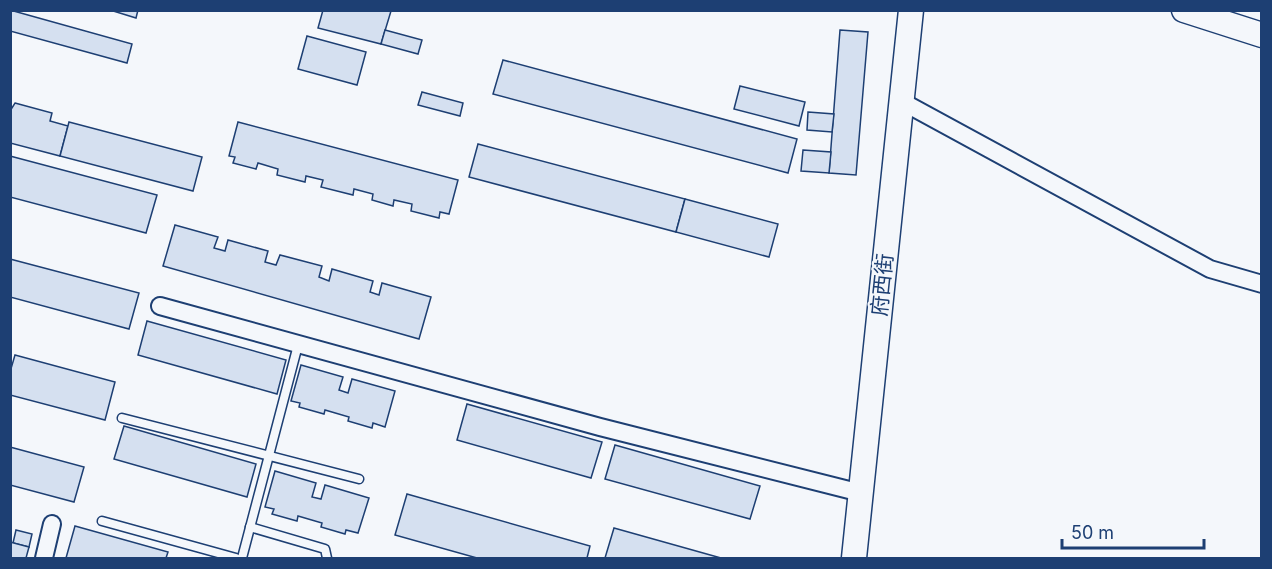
<svg xmlns="http://www.w3.org/2000/svg" width="1272" height="569" font-family="Inter,'Noto Sans SC',sans-serif">
	<style>
		.building { fill: #d5e0f0; stroke: #1d3f73; stroke-width: 1.5 }
		.lines { fill: none; stroke-linecap: round; stroke-linejoin: round }
		.lane-casing { stroke: #1d3f73; stroke-width: 11 }
		.street-casing { stroke: #1d3f73; stroke-width: 20 }
		.secondary-casing { stroke: #1d3f73; stroke-width: 27 }
		.lane { stroke: #f4f7fb; stroke-width: 8 }
		.street { stroke: #f4f7fb; stroke-width: 16 }
		.secondary { stroke: #f4f7fb; stroke-width: 24 }
		.labels { text-anchor: middle; dominant-baseline: central; stroke-width: 4.5; stroke-linejoin: round; paint-order: stroke }
		.street-label { font-size: 21px; fill: #1d3f73; stroke: #f4f7fb }
	</style>
	<rect width="100%" height="100%" fill="#f4f7fb"/>
	<g class="building">
		<polygon points="10,10 132,44 127,63 10,31"/>
		<polygon points="110,10 138,10 136,18"/>
		<polygon points="323,10 390,10 391,11 381,44 318,28"/>
		<polygon points="385,30 422,40 418,54 381,44"/>
		<polygon points="840,30 868,32 856,175 829,173"/>
		<polygon points="307,36 366,52 357,85 298,69"/>
		<polygon points="503,60 797,139 788,173 493,94"/>
		<polygon points="740,86 805,102 799,126 734,109"/>
		<polygon points="422,92 463,103 460,116 418,105"/>
		<polygon points="15,103 52,113 50,121 68,126 60,156 10,143 10,111"/>
		<polygon points="808,112 834,114 832,132 807,130"/>
		<polygon points="69,122 202,157 193,191 60,156"/>
		<polygon points="238,122 458,180 449,214 440,212 439,218 411,211 412,204 394,200 393,206 372,200 373,194 354,189 353,195 321,187 323,180 306,176 305,182 277,175 278,169 258,163 256,169 233,163 235,157 229,156"/>
		<polygon points="478,144 685,199 676,232 469,177"/>
		<polygon points="803,150 831,152 829,173 801,171"/>
		<polygon points="10,156 157,195 146,233 10,197"/>
		<polygon points="685,199 778,224 769,257 676,232"/>
		<polygon points="175,225 218,237 214,248 225,251 228,240 268,251 265,262 276,265 280,255 322,266 319,277 329,281 332,269 373,281 370,292 379,295 382,283 431,297 419,339 163,266"/>
		<polygon points="10,259 139,293 129,329 10,297"/>
		<polygon points="147,321 286,360 277,394 138,355"/>
		<polygon points="15,355 115,382 105,420 10,395 10,372"/>
		<polygon points="301,365 343,377 339,390 348,393 352,379 395,391 385,427 373,423 372,428 348,421 349,417 325,410 324,414 299,407 300,403 291,401"/>
		<polygon points="467,404 602,442 591,478 457,440"/>
		<polygon points="124,426 256,464 247,497 114,459"/>
		<polygon points="615,445 760,486 750,519 605,479"/>
		<polygon points="10,447 84,467 74,502 10,485"/>
		<polygon points="275,471 316,483 312,497 321,499 325,485 369,498 358,533 346,530 345,534 321,527 322,523 298,516 297,521 272,514 274,509 265,507"/>
		<polygon points="407,494 590,546 587,558 477,558 395,535"/>
		<polygon points="75,526 168,552 166,558 66,558"/>
		<polygon points="614,528 721,558 605,558"/>
		<polygon points="16,530 32,534 29,547 13,543"/>
		<polygon points="10,542 29,547 26,558 10,558"/>
	</g>
	<g class="lines">
		<g class="lane-casing">
			<g id="lane">
				<polyline points="122,418 359,479"/>
				<polyline points="102,521 236,558"/>
				<polyline points="250,527 325,549 327,558"/>
				<polyline points="242,558 298,345"/>
			</g>
		</g>
		<g class="street-casing">
			<g id="street">
				<polyline points="901,101 1210,269 1262,284"/>
				<polyline points="160,306 600,427 861,493"/>
				<polyline points="44,558 52,524"/>
			</g>
		</g>
		<g class="secondary-casing">
			<g id="secondary">
				<polyline points="1184,10 1262,35"/>
				<polyline points="854,558 911,10"/>
			</g>
		</g>
		<use href="#lane" class="lane"/>
		<use href="#street" class="street"/>
		<use href="#secondary" class="secondary"/>
	</g>
	<g class="labels">
		<g class="street-label">
			<text transform="translate(882 285) rotate(-84)">府西街</text>
		</g>
	</g>
	<rect width="1272" height="569" fill="none" stroke="#1d3f73" stroke-width="24"/>
	<path d="M1062 539v9h142v-9" fill="none" stroke="#1d3f73" stroke-width="3"/>
	<text x="1071" y="539" font-size="18" fill="#1d3f73" stroke="#f4f7fb" stroke-width="4.5" paint-order="stroke">50 m</text>
</svg>
